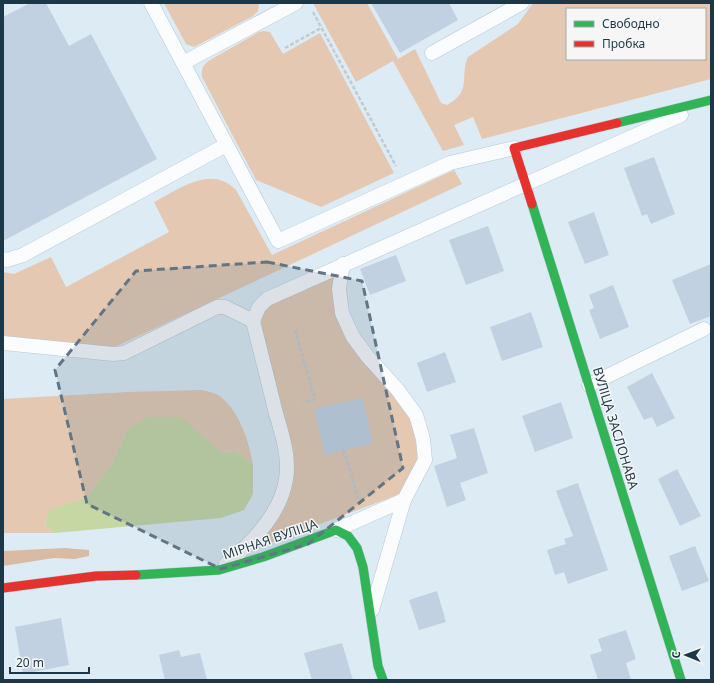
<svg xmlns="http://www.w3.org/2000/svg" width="714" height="683" font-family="'Noto Sans',sans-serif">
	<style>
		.green { fill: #e5c8b1; fill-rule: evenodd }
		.forest { fill: #d8bba2 }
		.water { fill: #c7d7a3 }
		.building { fill: #c2d1e2 }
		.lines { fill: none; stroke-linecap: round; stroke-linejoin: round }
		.lane-casing { stroke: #b5c7d6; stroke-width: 15 }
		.fast-casing { stroke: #b5c7d6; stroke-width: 10 }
		.jam-casing { stroke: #b5c7d6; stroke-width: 10 }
		.path { stroke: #c2cbd0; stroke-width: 2.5; stroke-dasharray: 4 2; stroke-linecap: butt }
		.lane { stroke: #fafcfe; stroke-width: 14 }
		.fast { stroke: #30b455; stroke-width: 9 }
		.jam { stroke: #e5322d; stroke-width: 9 }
		.marked { fill: #607685; fill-opacity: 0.2; stroke: #607685; stroke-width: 3; stroke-dasharray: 8 5; stroke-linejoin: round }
		.labels { text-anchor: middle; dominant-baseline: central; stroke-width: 3; stroke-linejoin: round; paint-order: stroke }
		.street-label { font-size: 13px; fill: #1c3748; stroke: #f6f6f6 }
	</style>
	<rect width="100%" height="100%" fill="#ddebf5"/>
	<g class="green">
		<polygon points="164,3 258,3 259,4 258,11 253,16 194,47 186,44"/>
		<path d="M313 3H367L398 59 415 49 441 103 447 105C473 90 459 77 468 57L518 24 533 3H711V79L482 139 473 117 454 125 464 145 443 151 393 61 356 82ZM567 9H705V59H567Z"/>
		<path d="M264 31 270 32 283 54 320 33 394 173 321 207 256 180 202 77C201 68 203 65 210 60L259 32Z"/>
		<path d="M454 170 462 184 115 347 3 336V272L14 274 51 257 66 287 169 232 154 202C179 189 211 164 236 190L272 255Z"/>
		<polygon points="343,264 342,313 397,389 423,439 414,484 395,496 237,555 250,544 287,478 253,321 259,307"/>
		<path d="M202 390C209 392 217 393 222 398 241 415 248 440 253 464L235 451 221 452 201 436 128 429 112 464 87 497 49 511 45 524 55 533H3V399L128 392Z"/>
	</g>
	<polygon class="forest" points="65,548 89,550 89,556 74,559 54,558 3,566 3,551"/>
	<polygon class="water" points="148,417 181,417 221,452 235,451 253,464 253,494 244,510 221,518 55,533 45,524 49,510 87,497 112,464 128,429"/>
	<g class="building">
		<polygon points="30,3 46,3 69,46 91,34 157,159 3,241 3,17"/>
		<polygon points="371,3 449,3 458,20 400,53"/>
		<polygon points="654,157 675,214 651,224 647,214 642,216 624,168"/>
		<polygon points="594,212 609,255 585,264 568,222"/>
		<polygon points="488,226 504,271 466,285 449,240"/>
		<polygon points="396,255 406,281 370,295 360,269"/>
		<polygon points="711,264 711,316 690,324 672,280"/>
		<polygon points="613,285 629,327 600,339 589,310 594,308 589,295"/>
		<polygon points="531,312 543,347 502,361 490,327"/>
		<polygon points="445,352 456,382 427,392 417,363"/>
		<polygon points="652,373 675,418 657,427 652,417 644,420 627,387"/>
		<polygon points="362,398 373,443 325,455 314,409"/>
		<polygon points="561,402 573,438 535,452 522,416"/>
		<polygon points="474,428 488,473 460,483 466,500 447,507 434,466 457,458 450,435"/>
		<polygon points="677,469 701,516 680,526 658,479"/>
		<polygon points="578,483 608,570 568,584 564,572 555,575 547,550 566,544 564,539 573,536 556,491"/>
		<polygon points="695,546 709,581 682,591 669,556"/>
		<polygon points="437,591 446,622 419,630 409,600"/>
		<polygon points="61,618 69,665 23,674 15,627"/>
		<polygon points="626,630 636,659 626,663 631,680 598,680 590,655 602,651 598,639"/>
		<polygon points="342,643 353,680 312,680 304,653"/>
		<polygon points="179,650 181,657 200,653 207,680 165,680 159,655"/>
	</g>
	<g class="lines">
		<g class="lane-casing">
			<g id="lane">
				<polyline points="151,3 278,241 450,163 514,148"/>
				<polyline points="432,53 522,3"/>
				<polyline points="183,63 296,3"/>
				<polyline points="3,259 7,260 23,255 226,145"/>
				<polyline points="253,321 259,307 267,299 681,115"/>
				<path d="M3 343 113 354 124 353 217 307H225L253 321C260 350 268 380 275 410 281 431 290 456 286 479 281 514 252 543 226 564"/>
				<polyline points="589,385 704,329"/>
				<polyline points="336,530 404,500 425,460 423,439 416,415 397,389 368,357 353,337 342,313 339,289 343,264"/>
				<polyline points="372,610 404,500"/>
			</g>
		</g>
		<g class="fast-casing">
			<g id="fast">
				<polyline points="617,123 711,100"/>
				<polyline points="532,204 681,680"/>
				<polyline points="136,575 219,570 263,557 336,530 348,536 357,548 363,567 378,666 383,680"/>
			</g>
		</g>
		<g class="jam-casing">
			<g id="jam">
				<polyline points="532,204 514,148 617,123"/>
				<polyline points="3,588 96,576 136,575"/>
			</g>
		</g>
		<g class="path">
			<polyline points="313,12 396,166"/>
			<polyline points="285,48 321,28"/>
			<polyline points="295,330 315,399 302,403"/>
			<polyline points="344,450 358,498"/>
		</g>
		<use href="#lane" class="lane"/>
		<use href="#fast" class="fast"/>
		<use href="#jam" class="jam"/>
	</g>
	<path class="marked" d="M267 262 362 281 403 468 308 544 221 569 87 504 55 370 136 271Z"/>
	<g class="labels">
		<g class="street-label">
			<text transform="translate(616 428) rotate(73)">ВУЛІЦА ЗАСЛОНАВА</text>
			<text transform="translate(270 539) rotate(-19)">МІРНАЯ ВУЛІЦА</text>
		</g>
	</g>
	<rect width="714" height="683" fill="none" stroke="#1c3748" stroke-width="8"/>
	<rect x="566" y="8" width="140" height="52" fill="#f6f6f6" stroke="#9faab0"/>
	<rect x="574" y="21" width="20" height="6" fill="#30b455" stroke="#9faab0"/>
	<text x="602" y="28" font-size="12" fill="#1c3748">Свободно</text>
	<rect x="574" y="41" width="20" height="6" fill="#e5322d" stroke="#9faab0"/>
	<text x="602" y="48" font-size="12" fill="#1c3748">Пробка</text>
	<g transform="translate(686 655) rotate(271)" stroke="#f6f6f6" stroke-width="3" paint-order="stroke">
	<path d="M0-3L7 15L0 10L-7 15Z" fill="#1c3748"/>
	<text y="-6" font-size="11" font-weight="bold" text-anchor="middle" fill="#1c3748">С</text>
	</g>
	<path d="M10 667v6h79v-6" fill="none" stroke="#1c3748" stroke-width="2"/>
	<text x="16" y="667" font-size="12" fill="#1c3748" stroke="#f6f6f6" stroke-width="3" paint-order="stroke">20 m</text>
</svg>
